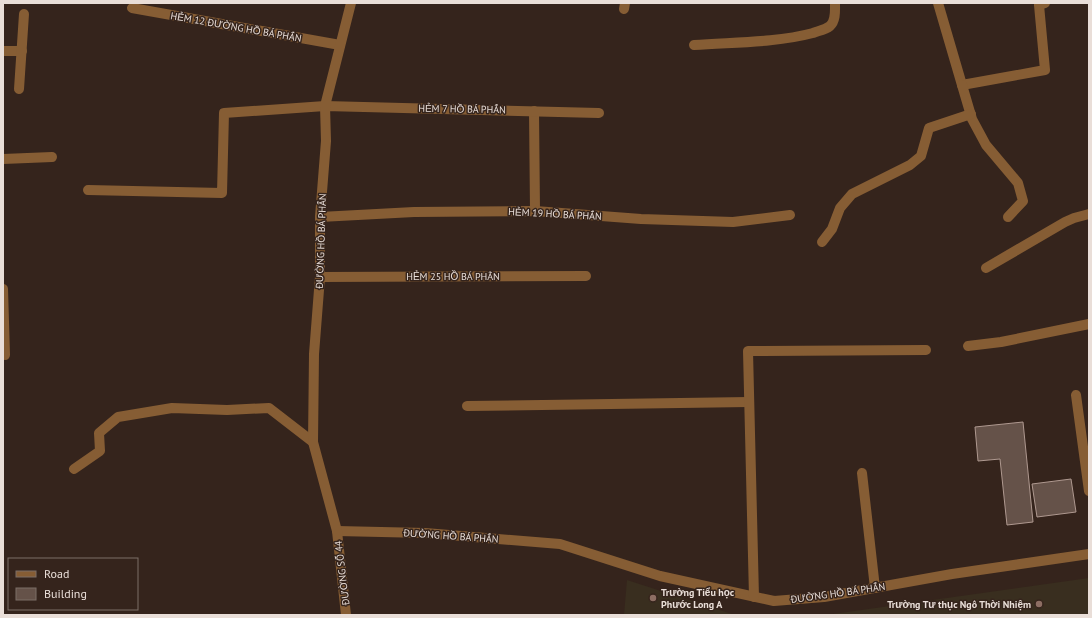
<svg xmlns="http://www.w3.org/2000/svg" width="1092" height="618" font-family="'PT Sans',sans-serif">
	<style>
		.education { fill: #392e1f }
		.building { fill: #655249; stroke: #af9990 }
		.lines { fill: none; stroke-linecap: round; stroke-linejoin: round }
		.service { stroke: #865d34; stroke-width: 10 }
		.minor { stroke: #865d34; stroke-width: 10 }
		.education-dot { fill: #8d6e63; stroke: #35241c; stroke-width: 1.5 }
		.labels { text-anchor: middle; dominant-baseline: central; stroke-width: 3; stroke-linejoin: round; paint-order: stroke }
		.street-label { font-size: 10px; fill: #e9ded8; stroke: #35241c }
		.poi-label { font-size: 10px; font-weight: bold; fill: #e9ded8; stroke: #35241c; text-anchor: start }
	</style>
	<rect width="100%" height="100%" fill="#35241c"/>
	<g class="education">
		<polygon points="1089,578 1089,615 812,615 833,614"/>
		<polygon points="627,580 735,615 624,615"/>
	</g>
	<g class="building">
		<polygon points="1023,422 1033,522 1007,525 1000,459 978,461 975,427"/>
		<polygon points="1071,479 1076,512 1037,517 1032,484"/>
	</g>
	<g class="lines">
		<g class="service">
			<polyline points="3,51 22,51"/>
			<polyline points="19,89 24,14"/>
			<polyline points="3,289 5,355"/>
		</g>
		<g class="minor">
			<polyline points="938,3 962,85 1045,70 1039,5 1045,3"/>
			<polyline points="132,8 340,45"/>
			<polyline points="624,9 625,3"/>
			<path d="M694 45C734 42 775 43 813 33 818 31 825 30 830 26 836 21 835 10 835 3"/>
			<polyline points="962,85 972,119 986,145 1018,183 1023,201 1008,217"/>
			<polyline points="534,111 535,211"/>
			<polyline points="3,159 52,157"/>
			<polyline points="88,190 222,193 224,113 325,106 599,113"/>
			<polyline points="320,217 414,212 535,211 641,219 733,222 790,215"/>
			<polyline points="822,242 832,229 840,208 852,194 910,165 921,156 929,128 971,114"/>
			<polyline points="986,268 1065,222 1074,218 1089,214"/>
			<polyline points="320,277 586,276"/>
			<polyline points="968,346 1001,342 1089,324"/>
			<polyline points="1076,395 1089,491"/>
			<polyline points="467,406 749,402"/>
			<polyline points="74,469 100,451 99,433 118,417 172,408 227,410 269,408 313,442"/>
			<polyline points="862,473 875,588"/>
			<polyline points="337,531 425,533 560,544 660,576 774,601 824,597 952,574 1089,554"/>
			<polyline points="754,597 748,351 926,350"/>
			<polyline points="346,615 337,531 313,442 314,354 320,277 320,217 326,141 325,106 351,3"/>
		</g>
	</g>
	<g class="education-dot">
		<circle cx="653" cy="598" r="4"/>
		<circle cx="1039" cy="604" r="4"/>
	</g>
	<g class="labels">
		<g class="street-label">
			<text transform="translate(236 27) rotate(10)">HẺM 12 ĐƯỜNG HỒ BÁ PHẤN</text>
			<text transform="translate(462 109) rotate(1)">HẺM 7 HỒ BÁ PHẤN</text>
			<text transform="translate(555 214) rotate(3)">HẺM 19 HỒ BÁ PHẤN</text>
			<text transform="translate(321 241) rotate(-88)">ĐƯỜNG HỒ BÁ PHẤN</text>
			<text x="453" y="276">HẺM 25 HỒ BÁ PHẤN</text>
			<text transform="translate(451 536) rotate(4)">ĐƯỜNG HỒ BÁ PHẤN</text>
			<text transform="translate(342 573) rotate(-97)">ĐƯỜNG SỐ 44</text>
			<text transform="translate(838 593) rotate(-8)">ĐƯỜNG HỒ BÁ PHẤN</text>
		</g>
		<g class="poi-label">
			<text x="661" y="592">Trường Tiểu học<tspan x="661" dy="12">Phước Long A</tspan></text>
			<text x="1031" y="604" text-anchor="end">Trường Tư thục Ngô Thời Nhiệm</text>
		</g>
	</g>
	<rect width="1092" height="618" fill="none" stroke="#e9ded8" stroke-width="8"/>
	<rect x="8" y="558" width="130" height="52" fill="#35241c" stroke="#7d6e67"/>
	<rect x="16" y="571" width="20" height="6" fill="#865d34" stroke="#7d6e67"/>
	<text x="44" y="578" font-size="12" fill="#e9ded8">Road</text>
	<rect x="16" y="588" width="20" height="12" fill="#655249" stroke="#7d6e67"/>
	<text x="44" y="598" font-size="12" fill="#e9ded8">Building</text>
</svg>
